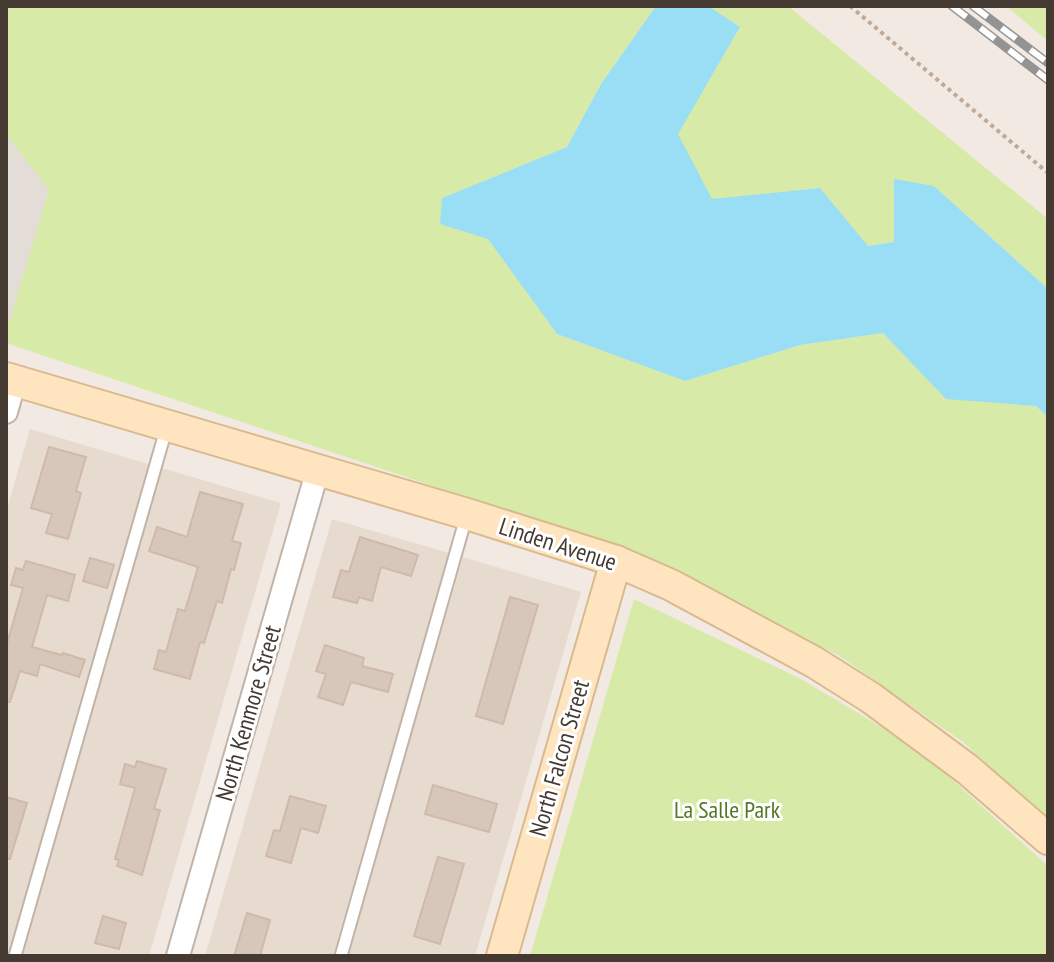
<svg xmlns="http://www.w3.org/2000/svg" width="1054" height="962" font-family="'PT Sans Narrow',sans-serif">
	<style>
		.residential { fill: #e7dbd0 }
		.industrial { fill: #e4dcd7 }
		.green { fill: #d7eaa7 }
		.water { fill: #99def4 }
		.building { fill: #d7c7ba; stroke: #cfbaaa; stroke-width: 2 }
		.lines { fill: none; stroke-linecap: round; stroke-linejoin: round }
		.lane-casing { stroke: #c1b3a7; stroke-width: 15 }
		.street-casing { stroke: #c1b3a7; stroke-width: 26 }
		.secondary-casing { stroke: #d9b990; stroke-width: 34 }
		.path { stroke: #c1a995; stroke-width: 4; stroke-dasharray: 4 4; stroke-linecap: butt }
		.lane { stroke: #fff; stroke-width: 11 }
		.street { stroke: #fff; stroke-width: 22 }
		.secondary { stroke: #ffe5bf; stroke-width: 30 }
		.rail-casing { stroke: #939393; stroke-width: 9 }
		.rail { stroke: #fff; stroke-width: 6; stroke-dasharray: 18; stroke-linecap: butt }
		.labels { text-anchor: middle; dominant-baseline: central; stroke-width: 6; stroke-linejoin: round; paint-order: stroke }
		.street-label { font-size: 24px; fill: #443a32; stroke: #fff }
		.park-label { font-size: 24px; fill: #527823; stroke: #fff }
	</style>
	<rect width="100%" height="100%" fill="#f2eae2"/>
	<g class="residential">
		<polygon points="30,429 281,503 149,956 6,956 6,512"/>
		<polygon points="332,519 449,553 333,956 205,956"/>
		<polygon points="463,557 581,592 475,956 346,956"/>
	</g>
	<polygon class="industrial" points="6,134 50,190 6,333"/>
	<g class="green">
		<polygon points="6,6 656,6 601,84 567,147 442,198 488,238 557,334 685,381 800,345 883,333 946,398 1036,406 1048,417 1048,819 963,742 838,655 621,549 6,343 6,333 49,190 6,134"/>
		<polygon points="708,6 788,6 1048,219 1048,289 934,186 894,242 868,246 820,188 712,200 677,134 740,27"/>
		<polygon points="1006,6 1048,6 1048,41"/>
		<polygon points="634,599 801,679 893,734 946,774 1048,866 1048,956 530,956"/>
	</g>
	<polygon class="water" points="656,6 708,6 740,27 678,134 712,199 820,188 868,246 894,242 894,179 934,186 1048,289 1048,417 1036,406 946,399 883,333 800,345 685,381 557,334 488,239 440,224 442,198 567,147 601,84"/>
	<g class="building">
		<polygon points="49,447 86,457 76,491 81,493 68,539 46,533 52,514 31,508"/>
		<polygon points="200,492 243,504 232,541 241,543 234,570 231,569 222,603 217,601 204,643 200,642 190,679 154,669 159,650 166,652 178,609 185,611 198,567 149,551 157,527 187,537"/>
		<polygon points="360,537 418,555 411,576 381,567 372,601 359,597 357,603 333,597 341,570 349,572"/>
		<polygon points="90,558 114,565 107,588 83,581"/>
		<polygon points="26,561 75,575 68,601 47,595 32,647 62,655 63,653 85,660 79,677 40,664 37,676 20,671 10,702 6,702 6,647 23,588 11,585 16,568 23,570"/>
		<polygon points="510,597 538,605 503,724 476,716"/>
		<polygon points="325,645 364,658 362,666 393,674 388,692 351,682 343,705 318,697 326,674 316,671"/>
		<polygon points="137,761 166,769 154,809 160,810 142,875 117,866 119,860 115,859 135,788 120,784 125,764 135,767"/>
		<polygon points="433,785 497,804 489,832 425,814"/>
		<polygon points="290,796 326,806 318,833 301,828 291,863 266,856 274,830 280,831"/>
		<polygon points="6,797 27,803 10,859 6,859"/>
		<polygon points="438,857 464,864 440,944 414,936"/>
		<polygon points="247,913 270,920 260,956 234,956"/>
		<polygon points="103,916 126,923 119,949 95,943"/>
	</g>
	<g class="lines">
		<g class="lane-casing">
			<g id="lane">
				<polyline points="15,956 167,426"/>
				<polyline points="341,956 467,514"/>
			</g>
		</g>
		<g class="street-casing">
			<g id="street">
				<polyline points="6,412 15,380"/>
				<polyline points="178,956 318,469"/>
			</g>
		</g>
		<g class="secondary-casing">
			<g id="secondary">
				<polyline points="6,378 467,514 616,561 671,585 814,662 871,698 967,769 1048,839"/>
				<polyline points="502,956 616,561"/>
			</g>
		</g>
		<polyline class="path" points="850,6 1048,173"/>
		<use href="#lane" class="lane"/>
		<use href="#street" class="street"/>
		<use href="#secondary" class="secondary"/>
		<g class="rail-casing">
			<g id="rail">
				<polyline points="952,6 1048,80"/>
				<polyline points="973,6 1048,63"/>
			</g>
		</g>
		<use href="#rail" class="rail"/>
	</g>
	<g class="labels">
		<g class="street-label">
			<text transform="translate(558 544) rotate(18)">Linden Avenue</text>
			<text transform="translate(248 713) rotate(-74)">North Kenmore Street</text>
			<text transform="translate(559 758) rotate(-74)">North Falcon Street</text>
		</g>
		<g class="park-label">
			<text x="727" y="809">La Salle Park</text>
		</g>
	</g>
	<rect width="1054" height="962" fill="none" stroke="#443a32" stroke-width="16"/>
</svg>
